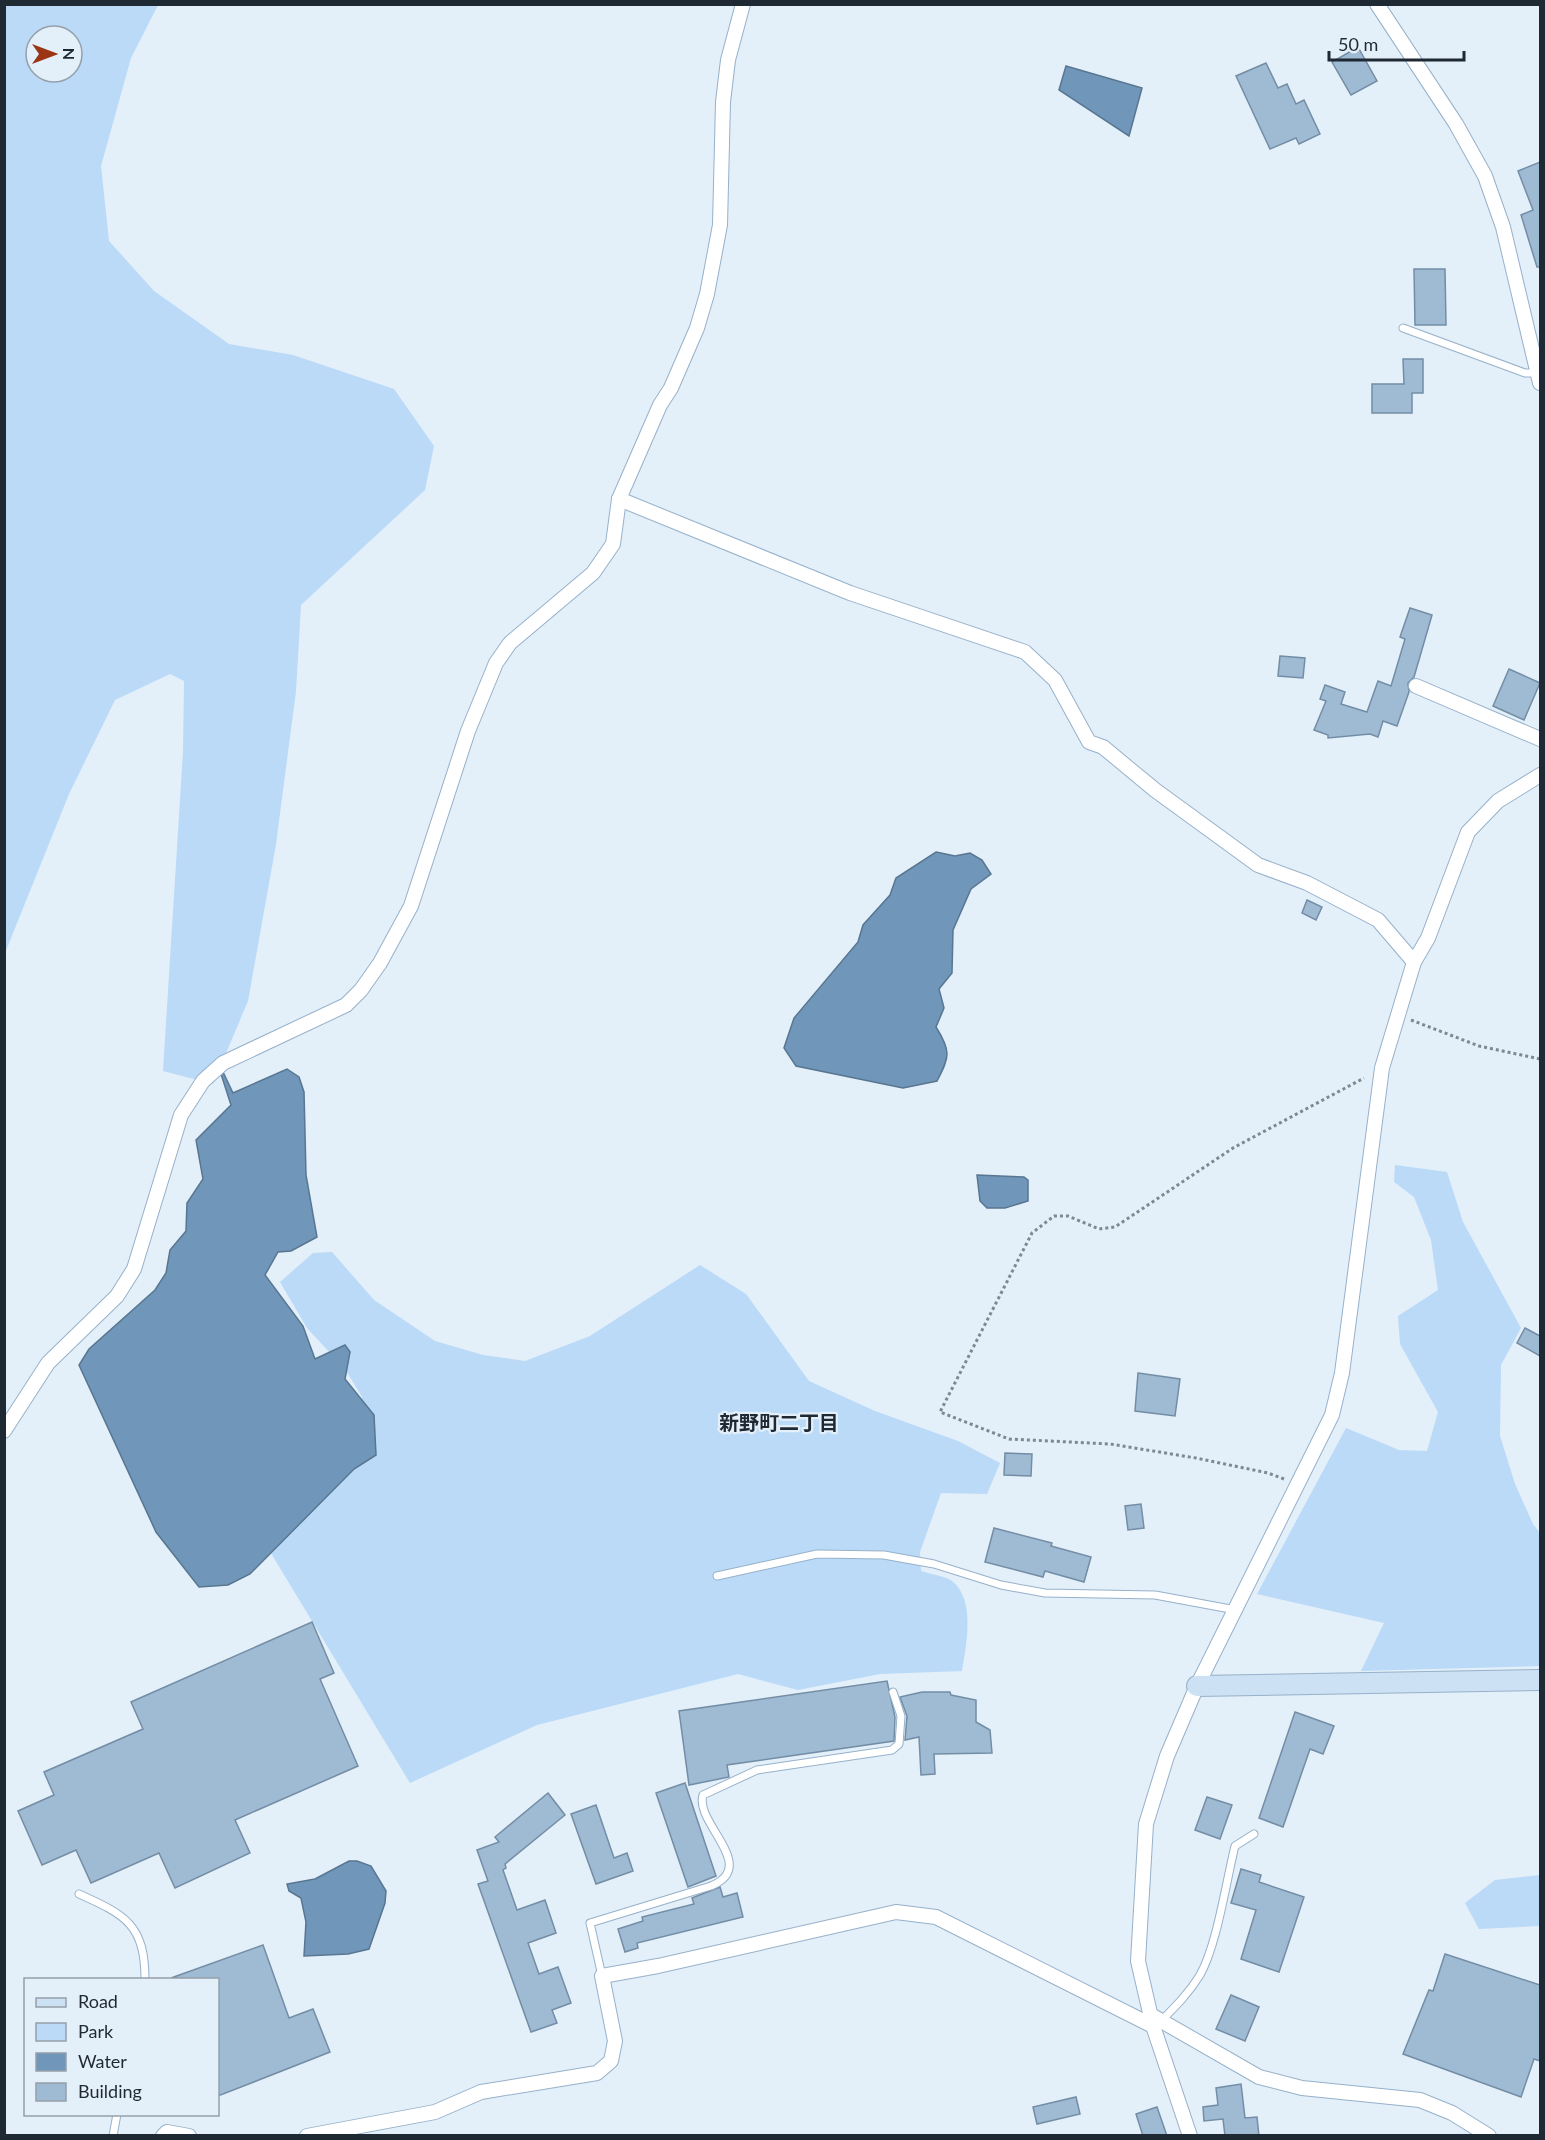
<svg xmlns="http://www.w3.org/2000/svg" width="1545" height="2140" font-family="Lato,'Noto Sans JP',sans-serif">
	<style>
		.green { fill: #badaf8; fill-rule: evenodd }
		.water { fill: #7097b9; stroke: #587691; stroke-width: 1.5 }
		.building { fill: #9fbbd4; stroke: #738da5; stroke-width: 1.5 }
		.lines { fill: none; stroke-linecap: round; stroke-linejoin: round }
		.lane-casing { stroke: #96b1ca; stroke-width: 9 }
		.street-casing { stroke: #96b1ca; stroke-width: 16 }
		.secondary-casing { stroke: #96b1ca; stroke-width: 22 }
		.path { stroke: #7d8892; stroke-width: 3; stroke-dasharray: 3 3; stroke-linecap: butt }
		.lane { stroke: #fff; stroke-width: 7 }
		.street { stroke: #fff; stroke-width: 14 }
		.secondary { stroke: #cce1f3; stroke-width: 20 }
		.labels { text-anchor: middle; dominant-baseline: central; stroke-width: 4.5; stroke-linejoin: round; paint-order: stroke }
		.neighbourhood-label { font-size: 20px; font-weight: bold; fill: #1f2933; stroke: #e3eff9 }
	</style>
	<rect width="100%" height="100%" fill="#e3eff9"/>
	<g class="green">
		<path d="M5 5H158L131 58 101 166 109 241 154 291 229 344 293 355 394 389 434 446 425 490 301 605 296 691 276 844 248 1001 213 1084 163 1071 183 752 184 681 170 674 115 700 69 794 5 953ZM36 36H72V72H36Z"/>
		<polygon points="1395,1165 1447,1172 1463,1222 1521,1328 1501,1365 1500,1436 1515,1484 1533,1524 1540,1533 1540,1666 1361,1671 1384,1623 1257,1594 1346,1428 1399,1450 1427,1451 1438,1412 1400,1344 1398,1316 1438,1290 1431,1240 1414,1197 1394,1182"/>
		<path d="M332 1252 374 1300 435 1341 483 1355 525 1361 590 1336 700 1265 746 1294 809 1381 875 1411 958 1441 1000 1463 987 1494 941 1493 920 1552 921 1571C930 1574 945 1576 952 1581 976 1600 966 1645 962 1671L880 1674 798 1690 738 1674 537 1725 410 1783 266 1545 356 1421 362 1397 345 1369 307 1328 280 1282 313 1253Z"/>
		<polygon points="1540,1875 1540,1926 1479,1929 1465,1903 1495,1880"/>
	</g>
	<g class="water">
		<polygon points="1066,66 1142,88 1129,136 1059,90"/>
		<path d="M936 852 955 856 970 853 982 860 991 874 971 889 953 930 952 973 939 989 944 1008 936 1027C951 1051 950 1056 937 1081L903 1088 796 1066 784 1048 794 1018 858 942 863 925 890 895 896 878Z"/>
		<polygon points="287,1069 299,1077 304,1092 306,1175 317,1237 291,1251 278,1252 265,1275 303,1326 315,1359 345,1345 350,1352 345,1379 374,1415 376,1455 354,1469 250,1574 228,1585 199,1587 156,1532 79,1365 89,1349 155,1290 166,1273 170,1250 186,1231 187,1203 203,1179 196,1140 231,1105 221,1074 223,1072 233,1093"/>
		<polygon points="977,1175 1024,1177 1028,1180 1028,1201 1005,1208 987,1208 980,1201"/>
		<polygon points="349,1861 357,1861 371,1866 386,1891 385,1903 369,1949 348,1954 304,1956 306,1922 301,1898 289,1891 287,1884 315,1879"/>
	</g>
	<g class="building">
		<polygon points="1358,47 1377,81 1351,95 1332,62"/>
		<polygon points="1266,63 1278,88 1287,84 1296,104 1304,100 1320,134 1299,144 1296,138 1270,149 1236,76"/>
		<polygon points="1540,162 1540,267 1537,267 1521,215 1533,210 1518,171"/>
		<polygon points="1414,269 1445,269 1446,325 1415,325"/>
		<polygon points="1403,359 1423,359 1423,393 1412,393 1412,413 1372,413 1372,384 1404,384"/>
		<polygon points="1410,608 1432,615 1414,677 1408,683 1409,692 1397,726 1383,721 1378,737 1370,734 1328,738 1328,735 1314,730 1326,701 1320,699 1325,685 1345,692 1341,704 1367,712 1378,681 1391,686 1405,639 1400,637"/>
		<polygon points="1280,656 1305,658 1303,678 1278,676"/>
		<polygon points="1509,669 1540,683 1524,720 1493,706"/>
		<polygon points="1307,900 1322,907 1316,920 1302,913"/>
		<polygon points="1525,1328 1540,1336 1540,1356 1517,1343"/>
		<polygon points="1138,1373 1180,1379 1175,1416 1135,1411"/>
		<polygon points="1005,1453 1032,1454 1031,1476 1004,1475"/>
		<polygon points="1141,1504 1144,1528 1128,1530 1125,1506"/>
		<polygon points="994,1528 1052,1543 1051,1546 1091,1557 1084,1582 1045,1571 1043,1577 985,1562"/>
		<polygon points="312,1622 334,1673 320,1679 358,1766 235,1820 250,1853 175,1888 159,1853 91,1883 76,1850 42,1865 18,1811 54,1795 44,1772 143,1729 131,1702"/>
		<polygon points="887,1681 895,1717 894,1741 727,1765 729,1777 689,1785 679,1711"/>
		<polygon points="922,1692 950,1692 951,1695 976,1700 976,1722 990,1730 992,1753 934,1754 935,1774 921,1775 919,1737 905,1740 907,1716 900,1697"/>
		<polygon points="1295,1712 1334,1726 1323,1754 1310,1749 1283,1827 1259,1818"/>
		<polygon points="685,1783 716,1876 688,1887 656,1793"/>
		<polygon points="548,1793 565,1815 505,1864 506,1868 503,1870 517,1910 545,1900 556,1933 528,1943 539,1974 558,1967 571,2003 552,2010 557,2023 531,2032 478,1884 488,1881 477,1850 499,1842 495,1837"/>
		<polygon points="1207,1797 1232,1805 1220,1839 1195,1830"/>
		<polygon points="596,1805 614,1858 627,1853 633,1871 596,1884 571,1814"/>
		<polygon points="1241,1869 1261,1875 1259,1882 1304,1897 1279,1972 1241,1959 1256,1910 1231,1903"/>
		<polygon points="720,1887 723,1897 737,1893 743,1917 637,1943 638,1948 625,1952 618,1929 643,1921 642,1917 694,1904 692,1898"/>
		<polygon points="263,1945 289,2018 313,2009 330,2052 218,2096 218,1980 171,1978"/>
		<polygon points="1445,1954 1540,1985 1540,2061 1534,2059 1521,2097 1403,2054 1429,1990 1433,1991"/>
		<polygon points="1231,1995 1259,2007 1245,2041 1216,2029"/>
		<polygon points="1241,2084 1245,2118 1257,2117 1259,2136 1225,2136 1223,2119 1204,2121 1203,2107 1218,2105 1216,2088"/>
		<polygon points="1076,2097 1080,2114 1037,2124 1033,2107"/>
		<polygon points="1157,2107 1167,2136 1143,2136 1136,2114"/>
	</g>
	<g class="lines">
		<g class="lane-casing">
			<g id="lane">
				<polyline points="1403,328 1525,373 1537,373"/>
				<polyline points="717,1576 817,1554 884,1555 934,1564 1001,1585 1045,1593 1155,1595 1236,1610"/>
				<path d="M79 1894C126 1915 145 1925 145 1980"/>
				<path d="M602 1976 590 1923 711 1886C760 1866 694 1823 703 1795L757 1770 892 1750 899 1744 901 1716 893 1692"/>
				<path d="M1161 2021C1176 2006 1189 1993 1200 1975 1217 1945 1226 1882 1235 1846L1254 1834"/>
				<polyline points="113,2136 117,2114"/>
			</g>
		</g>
		<g class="street-casing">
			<g id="street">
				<polyline points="1377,4 1456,124 1485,176 1503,227 1540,383"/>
				<polyline points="619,499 850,593 1025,652 1055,680 1089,742 1103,747 1155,790 1258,865 1307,883 1378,920 1414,962"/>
				<polyline points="1416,686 1540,739"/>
				<polyline points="4,1431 48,1363 117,1296 134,1269 181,1115 203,1081 223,1063 346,1005 361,990 380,963 411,906 468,731 496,663 510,643 593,573 613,544 619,499 660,405 671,388 697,328 707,294 720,225 723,102 728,60 743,4"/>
				<polyline points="1151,2015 1259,2077 1302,2088 1420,2100 1452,2113 1489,2136"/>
				<polyline points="163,2136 167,2132 189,2136"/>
				<polyline points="307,2136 435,2112 481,2092 597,2073 611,2061 615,2041 602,1976 658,1966 896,1912 936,1917 1153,2026"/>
				<polyline points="1190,2136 1153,2026 1138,1961 1146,1824 1167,1756 1197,1686 1332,1415 1342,1373 1382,1068 1414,962 1428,938 1468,832 1498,801 1540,775"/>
			</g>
		</g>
		<g class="secondary-casing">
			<polyline id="secondary" points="1197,1686 1540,1680"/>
		</g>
		<g class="path">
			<polyline points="1411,1020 1479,1046 1540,1059"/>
			<polyline points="1284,1479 1268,1473 1196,1458 1110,1444 1009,1439 940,1412 1032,1233 1054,1216 1068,1216 1099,1229 1115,1227 1233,1148 1364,1078"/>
		</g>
		<use href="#lane" class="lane"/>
		<use href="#street" class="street"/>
		<use href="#secondary" class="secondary"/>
	</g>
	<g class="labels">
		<g class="neighbourhood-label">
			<text x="779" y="1422">新野町二丁目</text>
		</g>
	</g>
	<rect width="1545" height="2140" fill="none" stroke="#1f2933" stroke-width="12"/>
	<rect x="24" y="1978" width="195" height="138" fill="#e3eff9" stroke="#95a0aa" stroke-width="1.5"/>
	<rect x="36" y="1998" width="30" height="9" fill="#cce1f3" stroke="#95a0aa" stroke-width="1.5"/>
	<text x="78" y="2008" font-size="18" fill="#1f2933">Road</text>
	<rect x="36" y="2023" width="30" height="18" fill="#badaf8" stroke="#95a0aa" stroke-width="1.5"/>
	<text x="78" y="2038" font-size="18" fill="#1f2933">Park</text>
	<rect x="36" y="2053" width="30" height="18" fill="#7097b9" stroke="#95a0aa" stroke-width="1.5"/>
	<text x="78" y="2068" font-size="18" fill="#1f2933">Water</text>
	<rect x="36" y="2083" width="30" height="18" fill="#9fbbd4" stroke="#95a0aa" stroke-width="1.5"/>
	<text x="78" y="2098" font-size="18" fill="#1f2933">Building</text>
	<g transform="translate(54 54) rotate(90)"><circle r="28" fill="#e3eff9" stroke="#95a0aa" stroke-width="1.5"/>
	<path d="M0-4.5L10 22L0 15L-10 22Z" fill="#9c3516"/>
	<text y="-9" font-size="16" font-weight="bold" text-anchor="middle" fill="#1f2933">N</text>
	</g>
	<path d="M1329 51v9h135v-9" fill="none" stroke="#1f2933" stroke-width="3"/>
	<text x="1338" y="51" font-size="18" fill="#1f2933" stroke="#e3eff9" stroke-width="4.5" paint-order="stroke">50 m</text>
</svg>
